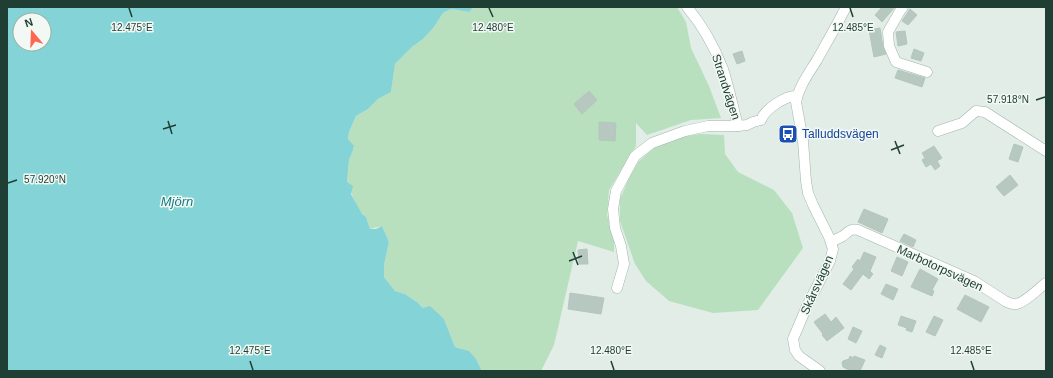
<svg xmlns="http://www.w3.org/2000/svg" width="1053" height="378" font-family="Arial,sans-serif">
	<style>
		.green { fill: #b8e0bf }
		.water { fill: #84d3d7; fill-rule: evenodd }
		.building { fill: #b6c8bf; stroke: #b3c7bd }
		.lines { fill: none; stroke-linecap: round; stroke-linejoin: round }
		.minor-casing { stroke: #a3b5ad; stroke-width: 11 }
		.minor { stroke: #fff; stroke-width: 10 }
		.ticks { fill: none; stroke: #203f34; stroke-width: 1.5 }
		.labels { text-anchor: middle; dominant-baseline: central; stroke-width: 3; stroke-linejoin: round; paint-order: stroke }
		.street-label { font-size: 12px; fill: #203f34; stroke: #f2f9f5 }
		.transit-label { font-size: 12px; fill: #164399; stroke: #f2f9f5; text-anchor: start }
		.water-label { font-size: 13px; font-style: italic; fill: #147a81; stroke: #f2f9f5 }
		.ticks-label { font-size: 10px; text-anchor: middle; fill: #203f34; stroke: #f2f9f5; stroke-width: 3; stroke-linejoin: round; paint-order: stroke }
	</style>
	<rect width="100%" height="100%" fill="#e1ede6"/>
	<g class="green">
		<polygon points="474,7 677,7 686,22 691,48 709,86 721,118 691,120 647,135 636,123 636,146 609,190 607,215 614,238 614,252 578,241 554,345 541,371 482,371 476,359 460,348 455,347 444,319 439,316 423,308 417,302 405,294 395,291 384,277 384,265 389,242 382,226 370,229 366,217 362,214 357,206 347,183 349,160 353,150 354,147 348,139 349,132 356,116 368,109 378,99 391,92 395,64 412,47 423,39 434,27 443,13 451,9 469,12"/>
		<polygon points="700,134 724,135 725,154 738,172 774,190 792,213 803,248 758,310 713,313 669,301 646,281 635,264 620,221 620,199 630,176 638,162 654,148 680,137"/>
	</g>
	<path class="water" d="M7 7H474L469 12 451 9 443 13 434 27 423 39 412 47 395 64 391 92 378 99 368 109 356 116 349 132 348 139 354 146 353 150 349 160 347 182 353 186 351 194 362 214 366 217 370 229H376L382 226 389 242 384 265V277L395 291 405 294 417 302 423 308 430 306 444 319 455 347 469 351 476 359 482 371H7ZM20 20H44V44H20Z"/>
	<g class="building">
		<polygon points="882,7 895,7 882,22 875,15"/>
		<polygon points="910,9 917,15 908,25 902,21"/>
		<polygon points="880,28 883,47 886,54 874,57 869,30"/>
		<polygon points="905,31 907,44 898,46 896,32"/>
		<polygon points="914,49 924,53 921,61 911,58"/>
		<polygon points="742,51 745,61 737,64 733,54"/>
		<polygon points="898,70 925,78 922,87 895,78"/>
		<polygon points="589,91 597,100 582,114 574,104"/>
		<polygon points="599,122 616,123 615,141 599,140"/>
		<polygon points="1014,144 1023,147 1018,162 1009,159"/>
		<polygon points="934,146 942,158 937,161 940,166 935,170 931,164 926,167 922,160 925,158 922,153"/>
		<polygon points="1010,175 1018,185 1004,196 996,187"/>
		<polygon points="864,209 888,219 882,233 858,222"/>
		<polygon points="904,234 916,240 913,247 900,241"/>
		<polygon points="587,249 588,264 579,264 578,250"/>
		<polygon points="864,252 876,257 870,271 873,274 869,279 863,274 851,290 843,284 854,269 852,267 858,259 860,261"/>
		<polygon points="897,257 908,262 902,276 891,271"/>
		<polygon points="920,269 938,279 932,290 934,291 932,296 911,287"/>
		<polygon points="886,284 898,289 893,300 881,294"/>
		<polygon points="570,293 604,298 601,314 568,309"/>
		<polygon points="965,295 989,307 981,322 957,309"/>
		<polygon points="825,314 831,322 836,317 844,328 827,341 822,335 823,334 814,322"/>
		<polygon points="901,316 916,321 912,332 906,330 907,328 898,325"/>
		<polygon points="934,316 943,320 935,336 926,332"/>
		<polygon points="853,327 862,331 856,343 848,339"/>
		<polygon points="880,345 886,348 882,358 875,355"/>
		<polygon points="850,356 853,358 854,356 865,360 860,371 851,371 843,367 842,363 843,361 849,359"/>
	</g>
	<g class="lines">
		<g class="minor-casing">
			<g id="minor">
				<path d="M687 7C703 26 714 46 723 69 729 88 733 107 738 126"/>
				<polyline points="903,7 900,11 888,32 889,46 896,62 927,72"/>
				<polyline points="938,131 962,123 976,111 985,112 1046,151"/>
				<path d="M831 242C835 240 839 238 843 236 848 232 851 228 858 230L974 281 1005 301C1009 303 1013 305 1017 304 1027 301 1038 289 1046 283"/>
				<path d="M617 288 624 264 621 246 615 228 613 209 616 191 635 156 652 143 685 131 708 126H738L747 125 753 122 761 120C765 109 786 95 797 96"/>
				<path d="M820 371 799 356 795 350 793 339 807 306 830 261 833 249 829 237 813 205 808 193 806 181 803 141 796 102C799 86 809 73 817 60 827 42 837 25 846 7"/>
			</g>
		</g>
		<use href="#minor" class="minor"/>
	</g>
	<path class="ticks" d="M129 8 132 17M489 8 493 17M850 8 853 17M1036 100 1045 97M168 121 172 134M163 129 176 125M895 141 900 154M891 150 904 145M8 183 17 180M573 252 578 265M569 261 582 256M250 361 253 370M611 361 614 370M971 361 974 370"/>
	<defs>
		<g id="bus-square" transform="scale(1)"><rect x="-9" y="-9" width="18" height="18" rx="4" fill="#1a4fb4" stroke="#f2f9f5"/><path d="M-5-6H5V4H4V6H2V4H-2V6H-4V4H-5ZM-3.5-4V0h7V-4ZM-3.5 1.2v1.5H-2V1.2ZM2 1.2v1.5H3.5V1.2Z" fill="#fff"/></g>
	</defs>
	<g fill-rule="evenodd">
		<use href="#bus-square" x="788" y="134"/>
	</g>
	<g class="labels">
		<g class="street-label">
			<text transform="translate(726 87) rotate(72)">Strandvägen</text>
			<text transform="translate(940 268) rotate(25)">Marbotorpsvägen</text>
			<text transform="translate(817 285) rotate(-66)">Skårsvägen</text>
		</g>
		<g class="transit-label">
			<text x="802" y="134">Talluddsvägen</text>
		</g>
		<g class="water-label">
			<text x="177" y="201">Mjörn</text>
		</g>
	</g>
	<g class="ticks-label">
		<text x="132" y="31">12.475°E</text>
		<text x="493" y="31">12.480°E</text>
		<text x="853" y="31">12.485°E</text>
		<text x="1008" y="103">57.918°N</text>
		<text x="45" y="183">57.920°N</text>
		<text x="250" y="354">12.475°E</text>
		<text x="611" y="354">12.480°E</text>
		<text x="971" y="354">12.485°E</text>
	</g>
	<rect width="1053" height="378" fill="none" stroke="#203f34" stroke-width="16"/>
	<g transform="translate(32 32) rotate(341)"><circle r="19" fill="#f2f9f5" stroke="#9eafa8"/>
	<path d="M0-3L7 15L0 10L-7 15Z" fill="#fe674e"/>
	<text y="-6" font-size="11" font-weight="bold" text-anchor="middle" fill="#203f34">N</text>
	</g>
</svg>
